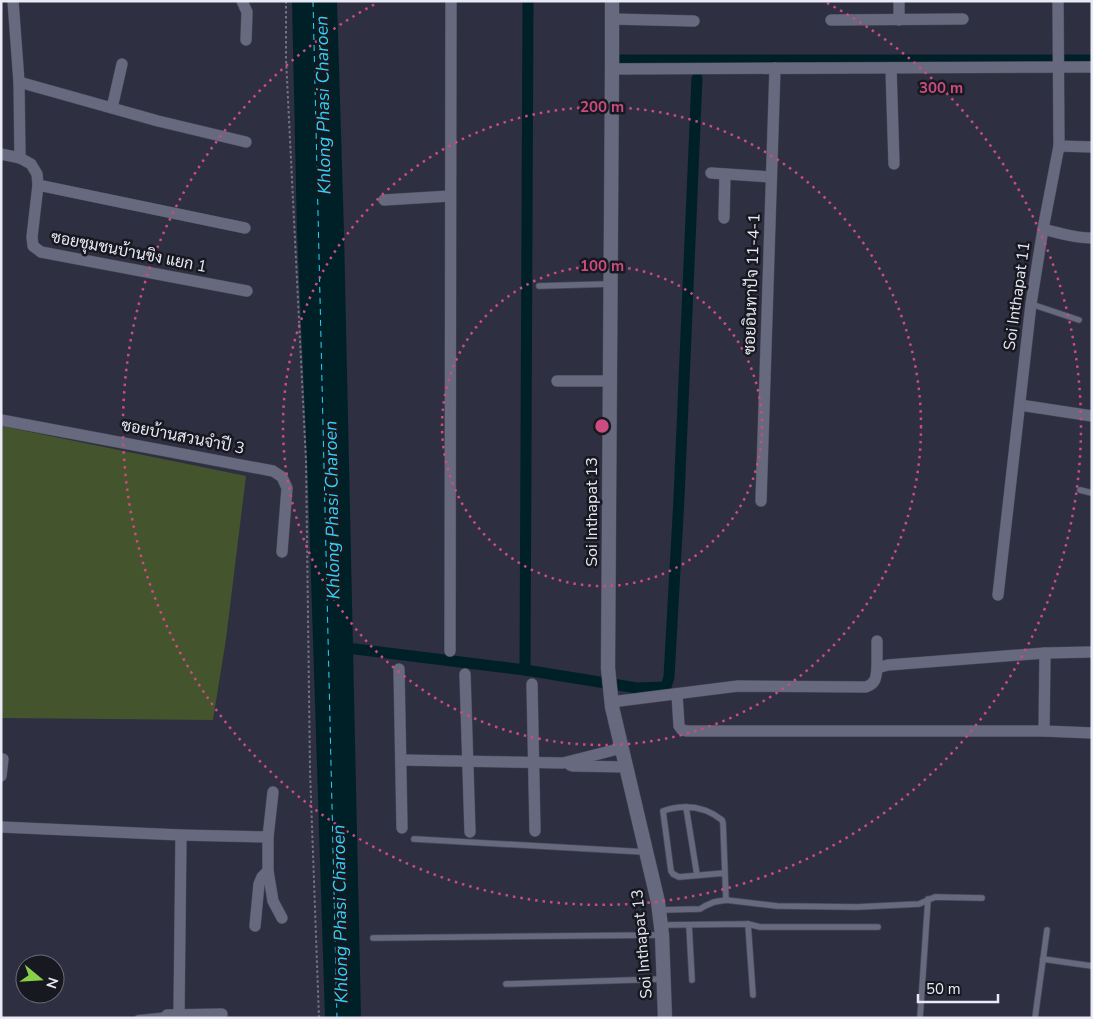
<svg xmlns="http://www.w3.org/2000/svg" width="1093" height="1019" font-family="'Nunito Sans',Sarabun,sans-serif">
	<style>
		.green { fill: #44552d }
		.water { fill: #002028 }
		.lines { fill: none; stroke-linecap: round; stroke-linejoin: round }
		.canal { stroke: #002028; stroke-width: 11 }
		.ferry { stroke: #31d2f8; stroke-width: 1; stroke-dasharray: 6 5; stroke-linecap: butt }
		.service-casing { stroke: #494a59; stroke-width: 7 }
		.minor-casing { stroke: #494a59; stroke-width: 12 }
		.tertiary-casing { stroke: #494a59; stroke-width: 15 }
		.path { stroke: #737484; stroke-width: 2; stroke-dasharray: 2.5 2.5; stroke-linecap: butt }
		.service { stroke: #67697e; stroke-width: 5.5 }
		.minor { stroke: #67697e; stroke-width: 11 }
		.tertiary { stroke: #67697e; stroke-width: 14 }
		.ring { fill: none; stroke: #cc4c82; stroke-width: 2.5; stroke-dasharray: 2.5 5 }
		.labels { text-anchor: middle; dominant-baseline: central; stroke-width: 5; stroke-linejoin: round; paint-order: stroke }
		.street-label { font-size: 16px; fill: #e9eaf6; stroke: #171820 }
		.water-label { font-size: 18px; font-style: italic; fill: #31d2f8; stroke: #171820 }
		.centre { fill: #cc4c82; stroke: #171820; stroke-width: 2.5 }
		.ring-label { font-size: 15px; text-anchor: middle; font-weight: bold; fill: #cc4c82; stroke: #171820; stroke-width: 5; stroke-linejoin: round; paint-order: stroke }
	</style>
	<rect width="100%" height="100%" fill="#2e2f41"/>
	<polygon class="green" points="1,426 246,476 226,639 213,720 1,718"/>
	<polygon class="water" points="292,1 337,1 344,233 361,1018 325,1018 308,483 297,232"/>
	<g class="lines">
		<g class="canal">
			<polyline points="621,60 1092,60"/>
			<polyline points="339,647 525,670 637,688 666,687 669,677 679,498 697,78"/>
			<polyline points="525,670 528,1"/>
		</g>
		<polyline class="ferry" points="313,1 337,1018"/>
		<g class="service-casing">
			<g id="service">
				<polyline points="539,286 609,284"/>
				<polyline points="1031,304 1079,320"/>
				<polyline points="1080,490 1092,493"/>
				<polyline points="686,807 697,875"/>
				<polyline points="414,839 645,852"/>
				<path d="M725 873 679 877 673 874 671 871 663 811C684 804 704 806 722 820L723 823 726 900"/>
				<polyline points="659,910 700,909 705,906 714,902 726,900 777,906 857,907 919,904 935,897 982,898"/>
				<polyline points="748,924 753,995"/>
				<polyline points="661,925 748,924 760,927 878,927"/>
				<polyline points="689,925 692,980"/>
				<polyline points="373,938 662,935"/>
				<polyline points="1043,959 1092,966"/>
				<polyline points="506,984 664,979"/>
				<polyline points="138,1018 167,1015"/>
				<polyline points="920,1018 928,899"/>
				<polyline points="1035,1018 1047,930"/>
			</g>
		</g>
		<g class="minor-casing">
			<g id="minor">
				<polyline points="13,1 19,82 20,158"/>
				<polyline points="242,1 247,12 246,40"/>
				<polyline points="612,19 694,21"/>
				<polyline points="831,20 963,19"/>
				<polyline points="899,20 899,1"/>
				<polyline points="891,68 894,164"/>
				<polyline points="612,69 1092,67"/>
				<polyline points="19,82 158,121 246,142"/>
				<polyline points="112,108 122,64"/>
				<polyline points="1059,146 1092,147"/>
				<polyline points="1,154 20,158 31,164 37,174 38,185 32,237 33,246 41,252 247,291"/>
				<polyline points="711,173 771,177"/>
				<polyline points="38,185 245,228"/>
				<polyline points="384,200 450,196"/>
				<polyline points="724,218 725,174"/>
				<path d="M1043 229C1059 233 1075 238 1092 238"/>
				<polyline points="557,381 610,381"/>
				<polyline points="1020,405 1092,416"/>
				<polyline points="1,420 273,471 282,477 287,488 282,552"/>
				<polyline points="761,501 775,68"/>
				<polyline points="998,595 1031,304 1043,229 1059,146 1058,1"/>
				<polyline points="877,641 877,668"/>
				<polyline points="450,651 451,1"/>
				<polyline points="399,669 402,828"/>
				<polyline points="465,674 470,832"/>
				<polyline points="532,684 535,831"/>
				<polyline points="677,694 679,726 682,730 687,731 1044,731 1045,653"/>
				<path d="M611 702 738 686 866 687C876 683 876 678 877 668L888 665 1045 653 1092 652"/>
				<polyline points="1044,731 1092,733"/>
				<polyline points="401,760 563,763 622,748"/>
				<polyline points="570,765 573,766 626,767"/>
				<polyline points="1,776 3,759"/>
				<polyline points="273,792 268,837 268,871 273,901 282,918"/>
				<polyline points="1,827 181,835 268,837"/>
				<polyline points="255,926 259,884 262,877 268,871"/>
				<polyline points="179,1014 181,835"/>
				<polyline points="167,1018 167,1015 222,1014"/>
			</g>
		</g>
		<g class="tertiary-casing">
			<polyline id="tertiary" points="612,1 612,69 608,668 612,707 658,902 662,935 665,1018"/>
		</g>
		<polyline class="path" points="286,1 286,59 306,461 310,771 319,1018"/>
		<use href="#service" class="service"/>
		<use href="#minor" class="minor"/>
		<use href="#tertiary" class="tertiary"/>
	</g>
	<g class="ring">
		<circle cx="602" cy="426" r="160"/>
		<circle cx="602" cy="426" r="319"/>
		<path d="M827 3A479 479 0 1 1 377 3"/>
	</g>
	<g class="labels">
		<g class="street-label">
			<text transform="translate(129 252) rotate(11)">ซอยชุมชนบ้านขิง แยก 1</text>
			<text transform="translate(752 284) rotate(-88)">ซอยอินทาปัจ 11-4-1</text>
			<text transform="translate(1017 296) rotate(-82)">Soi Inthapat 11</text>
			<text transform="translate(183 437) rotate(11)">ซอยบ้านสวนจำปี 3</text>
			<text transform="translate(592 512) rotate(-90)">Soi Inthapat 13</text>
			<text transform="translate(642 944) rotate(-95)">Soi Inthapat 13</text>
		</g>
		<g class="water-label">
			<text transform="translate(323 105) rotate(-91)">Khlong Phasi Charoen</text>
			<text transform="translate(332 510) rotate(-91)">Khlong Phasi Charoen</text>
			<text transform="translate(340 914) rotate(-91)">Khlong Phasi Charoen</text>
		</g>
	</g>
	<circle cx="602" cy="426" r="8" class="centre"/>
	<g class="ring-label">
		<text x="941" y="93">300 m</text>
		<text x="602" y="112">200 m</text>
		<text x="602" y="271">100 m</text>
	</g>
	<rect width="1093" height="1019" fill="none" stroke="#e9eaf6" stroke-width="5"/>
	<g transform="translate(40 979) rotate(108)"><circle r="24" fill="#171820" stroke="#6b6c76"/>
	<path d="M0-4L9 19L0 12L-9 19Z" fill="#88cf4a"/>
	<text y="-8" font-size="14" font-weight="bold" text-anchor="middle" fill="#e9eaf6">N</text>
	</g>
	<path d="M918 994v8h80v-8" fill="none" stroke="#e9eaf6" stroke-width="2.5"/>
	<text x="926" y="994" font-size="15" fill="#e9eaf6" stroke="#171820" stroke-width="4" paint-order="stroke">50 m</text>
</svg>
